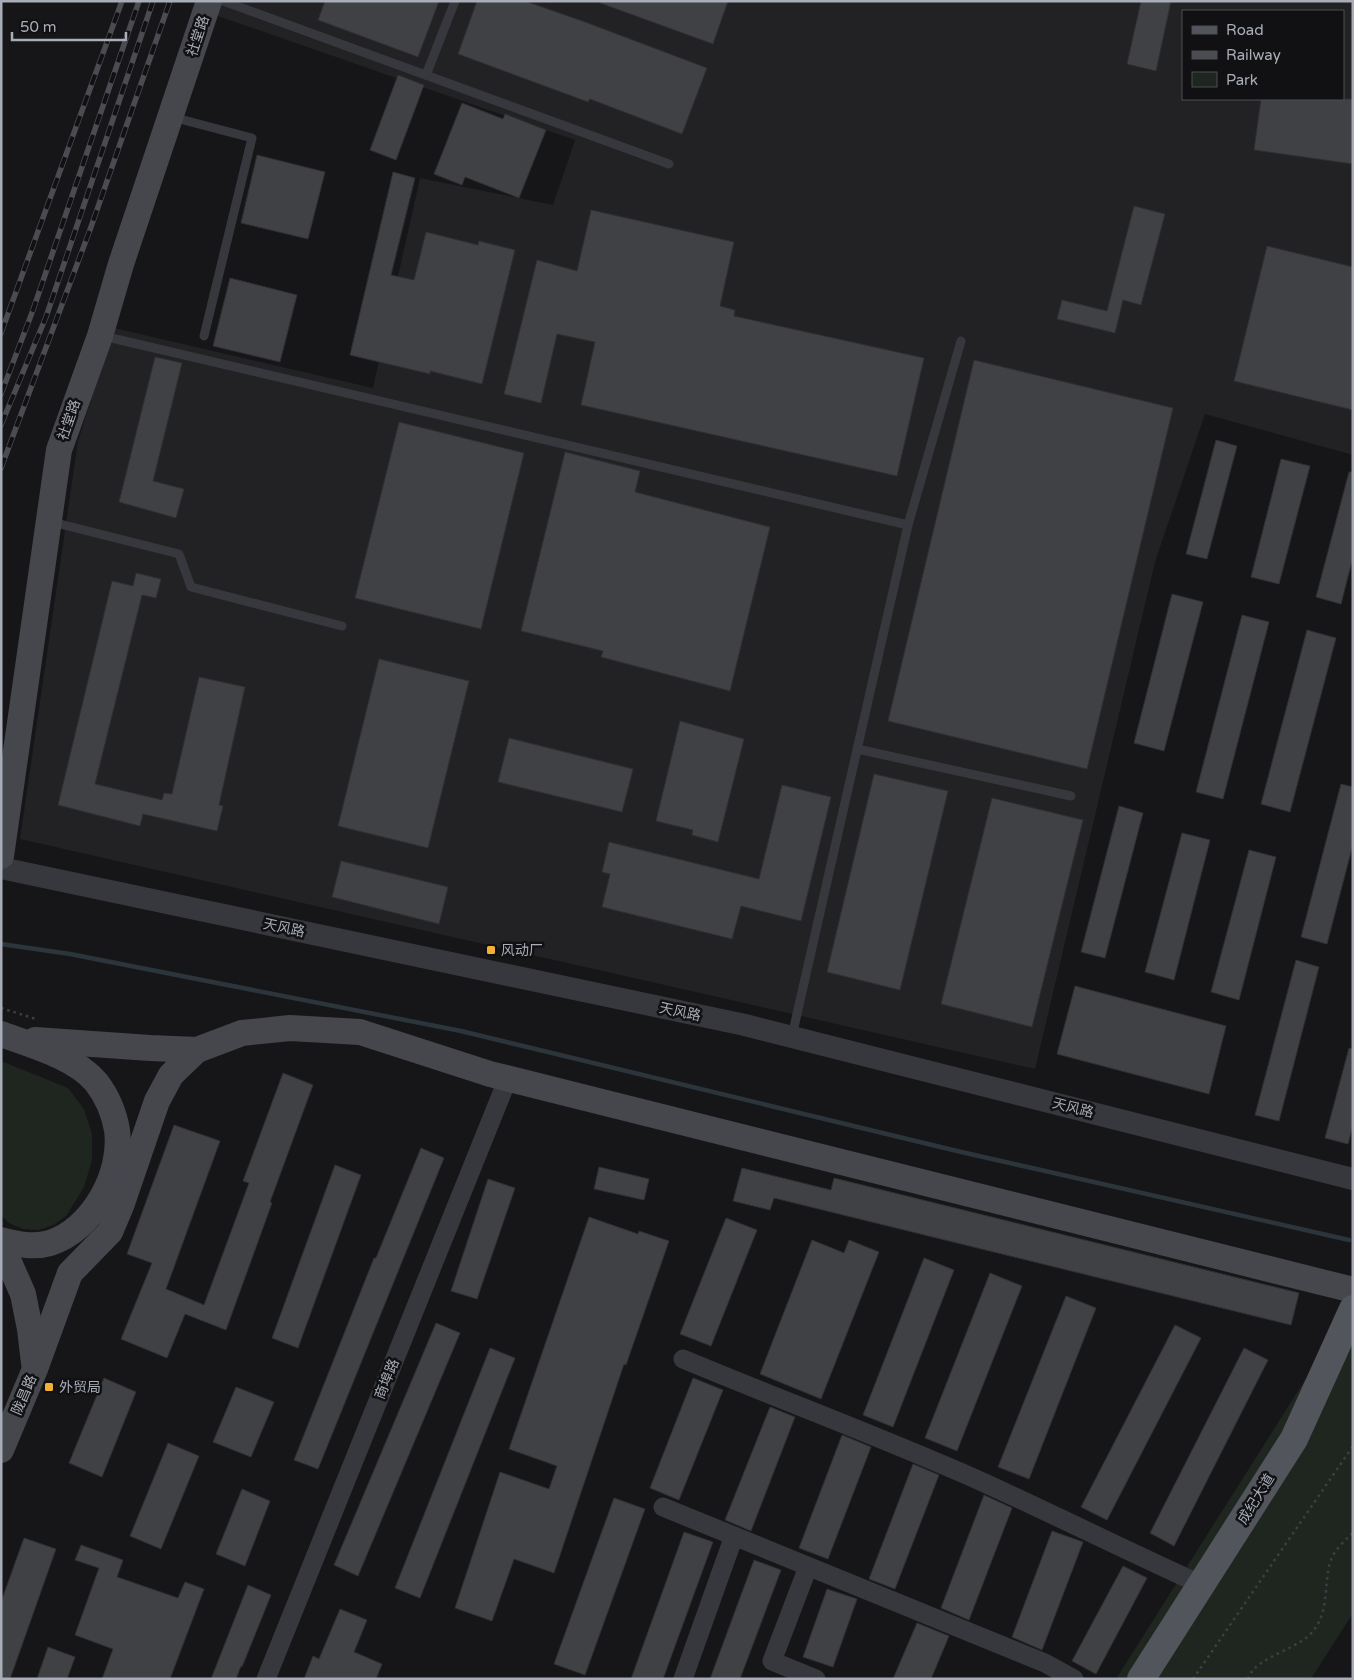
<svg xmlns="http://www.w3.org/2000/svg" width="1354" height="1680" font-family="'Varela Round','Noto Sans SC',sans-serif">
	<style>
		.built { fill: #222225; fill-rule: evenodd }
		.green { fill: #1e261f }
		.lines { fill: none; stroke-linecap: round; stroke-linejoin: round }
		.stream { stroke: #2c353c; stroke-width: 4.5 }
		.building { fill: #404145; stroke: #303034 }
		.path { stroke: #3d3f44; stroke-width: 2.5; stroke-dasharray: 2.5 4; stroke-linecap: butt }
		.service { stroke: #37383d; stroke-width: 9 }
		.minor { stroke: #37383d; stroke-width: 19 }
		.tertiary { stroke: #37383d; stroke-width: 22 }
		.secondary { stroke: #45474d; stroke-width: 26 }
		.primary { stroke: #53555c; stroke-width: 28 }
		.rail-casing { stroke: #4a4c52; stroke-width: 5.5 }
		.rail { stroke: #111113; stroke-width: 4; stroke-dasharray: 11; stroke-linecap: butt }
		.poi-dot { fill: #f2b134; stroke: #111113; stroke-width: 2 }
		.labels { text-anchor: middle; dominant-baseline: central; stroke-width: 5; stroke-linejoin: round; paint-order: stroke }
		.street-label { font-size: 14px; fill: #a8adb8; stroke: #111113 }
		.poi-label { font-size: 14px; fill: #a8adb8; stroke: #111113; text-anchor: start }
	</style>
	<rect width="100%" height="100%" fill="#161618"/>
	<path class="built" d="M216 1H1353V455L1205 414 1155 562 1035 1069 20 839 78 441 114 328 373 388 420 178 553 205 575 140 212 14ZM1183 11H1343V99H1183Z"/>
	<g class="green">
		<polygon points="1,1061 68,1088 84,1109 92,1134 92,1160 84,1187 66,1216 53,1225 39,1230 23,1229 9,1223 1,1215"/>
		<polygon points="1353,1304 1353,1613 1311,1679 1116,1679"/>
	</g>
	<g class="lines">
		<polyline class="stream" points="1,944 70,954 461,1031 957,1151 1349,1240"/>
	</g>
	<g class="building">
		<polygon points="325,1 439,1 418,57 318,20"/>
		<polygon points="477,1 525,1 585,22 707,68 682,134 590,99 588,102 458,54"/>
		<polygon points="600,1 728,1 713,44 600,3"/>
		<polygon points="1141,1 1171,1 1156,71 1127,64"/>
		<polygon points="398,75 424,85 396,160 370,150"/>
		<polygon points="1261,99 1353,99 1353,164 1254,150"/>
		<polygon points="462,103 503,119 505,114 546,130 519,198 465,177 462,185 434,174"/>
		<polygon points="257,155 325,172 308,239 241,223"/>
		<polygon points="393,172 415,178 391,275 414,280 426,232 478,245 479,241 515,250 482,384 430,371 430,374 350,355"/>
		<polygon points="1134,206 1165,214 1141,305 1123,300 1115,333 1057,319 1062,300 1107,311"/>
		<polygon points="591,210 734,242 720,306 735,310 734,316 924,358 897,476 581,405 595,342 557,334 541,403 504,394 537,260 577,271"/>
		<polygon points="1267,246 1353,267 1353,410 1234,381"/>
		<polygon points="230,278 297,295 280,362 213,346"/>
		<polygon points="155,357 182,363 153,481 184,489 176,518 119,502"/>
		<polygon points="974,360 1173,408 1087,769 888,721"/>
		<polygon points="399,422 524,453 481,629 355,598"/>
		<polygon points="1216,440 1237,446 1207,559 1186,554"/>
		<polygon points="565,452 640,471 635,492 770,527 730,691 601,657 603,651 521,631"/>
		<polygon points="1281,459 1310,466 1279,584 1251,577"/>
		<polygon points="1349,472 1353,472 1353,557 1341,604 1316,597"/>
		<polygon points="136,573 161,579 156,598 142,595 95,784 162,800 164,793 172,794 199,677 245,687 219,805 223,806 217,831 143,814 140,826 58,805 112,581 133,586"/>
		<polygon points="1172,594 1203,602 1164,751 1134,743"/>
		<polygon points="1242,615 1269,622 1223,799 1196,792"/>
		<polygon points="1307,630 1336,638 1290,812 1261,804"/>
		<polygon points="379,659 469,681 428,848 338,826"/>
		<polygon points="680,721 744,739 718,842 692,835 693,830 656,821"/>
		<polygon points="509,738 633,769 622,812 498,782"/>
		<polygon points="874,774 948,791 900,990 827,972"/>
		<polygon points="1341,784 1353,787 1353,844 1327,944 1301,937"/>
		<polygon points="782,785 831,797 801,921 741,906 732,939 602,907 610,874 602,872 609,842 759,879"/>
		<polygon points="992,798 1083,820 1032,1027 941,1004"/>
		<polygon points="1119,806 1143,813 1105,958 1081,952"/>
		<polygon points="1182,833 1210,840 1174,980 1145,972"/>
		<polygon points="1249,850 1276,857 1239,1000 1211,992"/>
		<polygon points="341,861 448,887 439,924 332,897"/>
		<polygon points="1296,960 1319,967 1279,1121 1255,1115"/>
		<polygon points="1075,986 1226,1026 1209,1094 1057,1054"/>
		<polygon points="1349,1048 1353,1049 1353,1125 1348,1144 1325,1138"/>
		<polygon points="283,1073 313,1085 270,1202 272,1203 226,1330 185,1314 167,1358 121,1339 152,1263 127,1254 174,1125 220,1141 166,1289 204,1305 249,1183 243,1181"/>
		<polygon points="421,1148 444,1158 318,1469 294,1460 374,1258 376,1258"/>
		<polygon points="335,1165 361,1175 298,1348 272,1338"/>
		<polygon points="599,1167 649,1179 644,1200 594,1189"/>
		<polygon points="742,1168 831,1190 834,1178 1299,1293 1291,1325 774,1198 770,1210 733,1201"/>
		<polygon points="488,1179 515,1188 477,1299 451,1291"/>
		<polygon points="589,1217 638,1234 639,1231 669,1241 626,1365 624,1364 554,1573 514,1559 492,1621 455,1608 500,1472 549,1489 557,1466 509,1449"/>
		<polygon points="726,1218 757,1230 711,1346 680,1334"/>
		<polygon points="812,1240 844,1253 849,1240 879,1252 821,1399 760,1374"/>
		<polygon points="924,1258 954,1270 893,1427 863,1415"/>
		<polygon points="990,1273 1022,1286 957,1451 925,1438"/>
		<polygon points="1066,1296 1096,1308 1029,1479 998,1467"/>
		<polygon points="436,1323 460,1333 358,1576 334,1565"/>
		<polygon points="1175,1325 1201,1338 1107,1520 1081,1507"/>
		<polygon points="490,1348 515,1358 420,1598 395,1588"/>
		<polygon points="1244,1348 1268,1360 1174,1546 1150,1533"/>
		<polygon points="104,1378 136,1392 102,1477 69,1463"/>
		<polygon points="693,1378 723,1390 679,1500 650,1488"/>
		<polygon points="236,1387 274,1402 251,1457 213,1442"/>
		<polygon points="770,1407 795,1417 751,1531 725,1520"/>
		<polygon points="842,1435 871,1447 828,1559 799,1548"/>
		<polygon points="168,1443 199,1456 161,1549 130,1536"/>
		<polygon points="913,1464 939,1475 895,1589 869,1579"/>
		<polygon points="242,1489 270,1501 245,1566 216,1554"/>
		<polygon points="984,1495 1012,1508 969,1620 941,1608"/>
		<polygon points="614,1498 645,1509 585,1675 554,1664"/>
		<polygon points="1052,1531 1083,1542 1042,1650 1012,1637"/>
		<polygon points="684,1532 713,1542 663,1679 631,1679"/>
		<polygon points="24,1538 56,1549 10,1679 1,1679 1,1602"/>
		<polygon points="81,1545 123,1560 117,1577 178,1598 185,1582 204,1589 170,1679 102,1679 113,1649 75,1635 99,1568 75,1560"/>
		<polygon points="754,1560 781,1570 740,1679 710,1679"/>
		<polygon points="1123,1566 1147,1578 1096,1674 1072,1661"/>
		<polygon points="248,1585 271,1595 242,1667 241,1666 236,1679 211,1679"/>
		<polygon points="827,1589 857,1599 833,1667 803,1657"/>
		<polygon points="340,1609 367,1620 354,1652 382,1664 376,1679 304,1679 313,1656 319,1659"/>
		<polygon points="917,1623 949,1636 931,1679 893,1679"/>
		<polygon points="48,1647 75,1657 67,1679 37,1679"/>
	</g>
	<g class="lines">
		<g class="path">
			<polyline points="1,1008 36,1019"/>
			<polyline points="1193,1679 1353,1446"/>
			<path d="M1248 1679C1255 1656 1298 1651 1314 1630 1329 1610 1324 1584 1330 1563 1333 1551 1344 1541 1353 1533"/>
		</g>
		<g class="service">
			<polyline points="223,1 669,164"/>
			<polyline points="426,75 455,1"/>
			<polyline points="172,117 252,138 204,336"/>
			<polyline points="103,336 908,525"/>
			<polyline points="52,522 179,554 191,587 342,626"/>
			<polyline points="857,749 1071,796"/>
			<polyline points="792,1036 908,525 961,341"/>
		</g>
		<g class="minor">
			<path d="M683 1359C781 1400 881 1437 978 1480 1053 1514 1127 1551 1202 1585"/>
			<polyline points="663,1507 1045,1663 1074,1679"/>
			<polyline points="808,1567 772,1661 816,1679"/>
			<polyline points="266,1679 508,1078"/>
			<polyline points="683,1679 734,1536"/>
		</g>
		<polyline class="tertiary" points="1,868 745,1025 1353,1179"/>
		<g class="secondary">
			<polyline points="1,856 59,450 100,336 121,264 209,1"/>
			<path d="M1 1034C31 1045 75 1057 96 1082 107 1096 114 1113 117 1130 123 1174 92 1230 50 1243 33 1248 17 1244 1 1240"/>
			<polyline points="35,1040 150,1048 197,1050"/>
			<polyline points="1,1244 23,1294 30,1329 34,1363"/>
			<polyline points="1,1450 35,1369 70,1273 110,1232 121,1206 157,1101 171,1075 197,1050 242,1033 290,1028 360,1032 490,1074 1353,1290"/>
		</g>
		<polyline class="primary" points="1141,1679 1294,1439 1353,1309"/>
		<g class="rail-casing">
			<g id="rail">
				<polyline points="1,333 122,1"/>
				<polyline points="1,394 33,310 139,1"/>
				<polyline points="1,425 46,317 153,1"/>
				<polyline points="1,468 91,227 170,1"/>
			</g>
		</g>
		<use href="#rail" class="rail"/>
	</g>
	<g class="poi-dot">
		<rect x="486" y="945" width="10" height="10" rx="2.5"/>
		<rect x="44" y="1382" width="10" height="10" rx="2.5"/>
	</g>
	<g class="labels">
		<g class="street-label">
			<text transform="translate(198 36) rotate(-72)">社堂路</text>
			<text transform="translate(69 420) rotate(-71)">社堂路</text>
			<text transform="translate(284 928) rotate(12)">天风路</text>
			<text transform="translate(680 1012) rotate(12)">天风路</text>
			<text transform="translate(1073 1108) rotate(14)">天风路</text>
			<text transform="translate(387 1379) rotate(-68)">商埠路</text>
			<text transform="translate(24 1395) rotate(-67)">陇昌路</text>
			<text transform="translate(1256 1499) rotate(-58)">成纪大道</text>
		</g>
		<g class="poi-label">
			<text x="501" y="950">风动厂</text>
			<text x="59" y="1387">外贸局</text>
		</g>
	</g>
	<rect width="1354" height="1680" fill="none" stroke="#a8adb8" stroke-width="5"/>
	<rect x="1182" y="10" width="162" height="90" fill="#111113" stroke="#4d4f55"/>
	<rect x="1192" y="26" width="25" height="8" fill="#53555c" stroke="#4d4f55"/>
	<text x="1226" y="35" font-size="15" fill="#a8adb8">Road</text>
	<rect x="1192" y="51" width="25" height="8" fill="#4a4c52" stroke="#4d4f55"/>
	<text x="1226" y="60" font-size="15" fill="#a8adb8">Railway</text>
	<rect x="1192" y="72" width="25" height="15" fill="#1e261f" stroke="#4d4f55"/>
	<text x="1226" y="85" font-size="15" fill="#a8adb8">Park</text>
	<path d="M12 32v8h114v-8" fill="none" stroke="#a8adb8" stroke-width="2.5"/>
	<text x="20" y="32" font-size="15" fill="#a8adb8" stroke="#111113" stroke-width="4" paint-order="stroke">50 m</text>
</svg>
